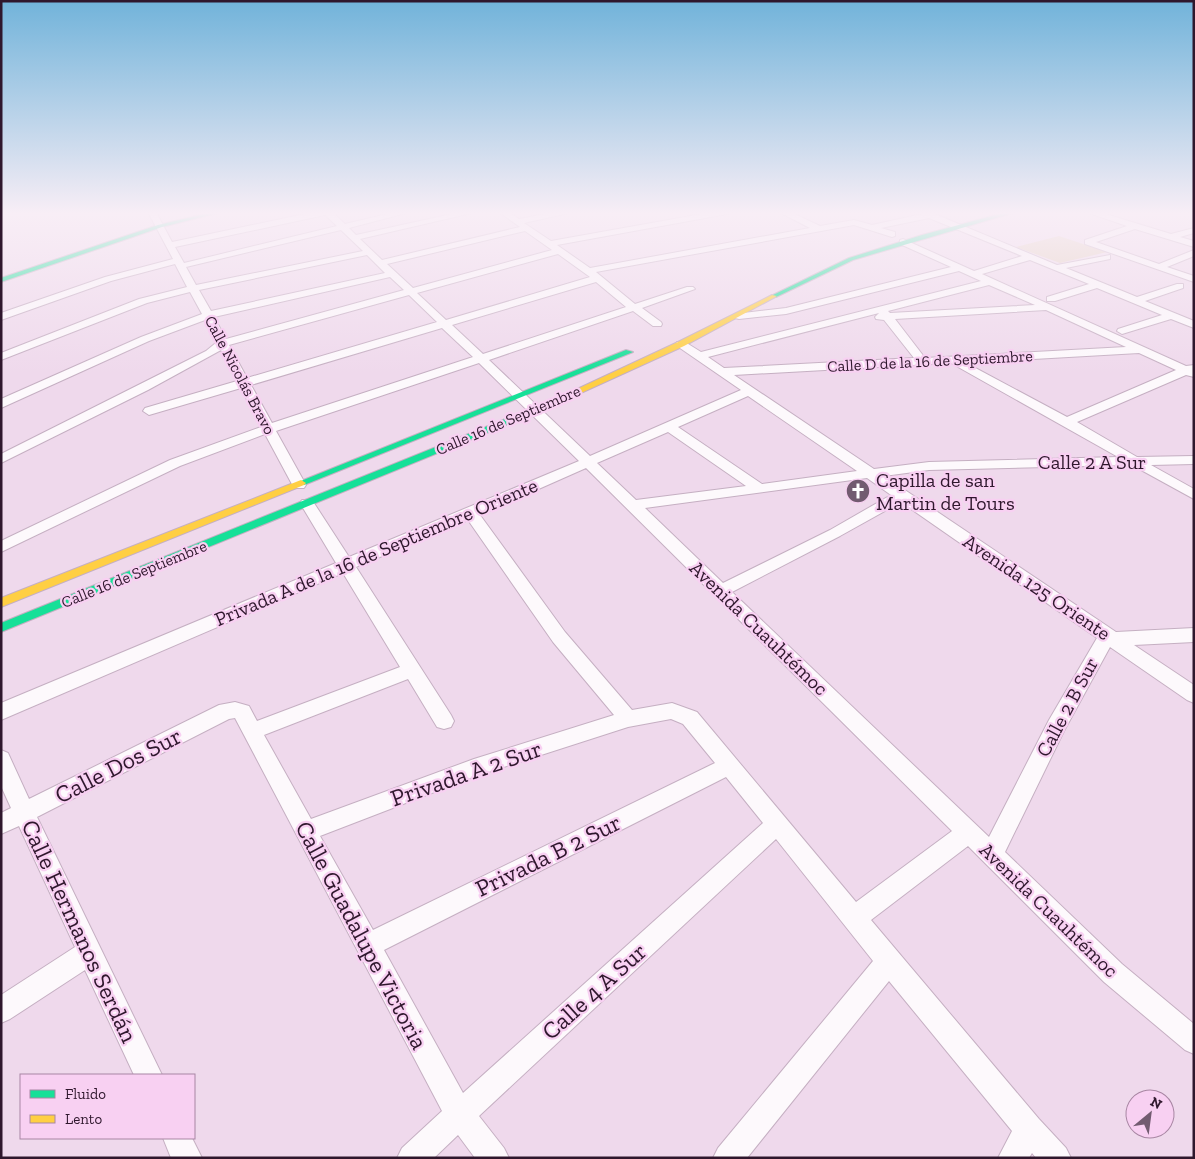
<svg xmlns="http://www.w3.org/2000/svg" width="1195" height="1159" font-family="'Zilla Slab',serif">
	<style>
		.green { fill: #e3cfbc }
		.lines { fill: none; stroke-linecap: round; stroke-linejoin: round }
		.street-casing { stroke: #c5afc2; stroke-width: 2 }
		.fast-casing { stroke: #c5afc2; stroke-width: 2 }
		.slow-casing { stroke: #c5afc2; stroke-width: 2 }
		.street { fill: #fdf9fc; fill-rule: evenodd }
		.fast { fill: #16e098; fill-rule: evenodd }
		.slow { fill: #ffcf43; fill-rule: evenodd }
		.labels { text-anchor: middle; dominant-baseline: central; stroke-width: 4.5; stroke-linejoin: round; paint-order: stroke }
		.far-street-label { font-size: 16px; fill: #2f172d; stroke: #f8d0f2 }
		.street-label { font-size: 20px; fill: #2f172d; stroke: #f8d0f2 }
		.poi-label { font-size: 20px; fill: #2f172d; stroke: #f8d0f2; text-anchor: start }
		.near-street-label { font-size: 24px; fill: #2f172d; stroke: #f8d0f2 }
	</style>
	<rect width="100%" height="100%" fill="#efd9ec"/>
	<polygon class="green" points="1059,236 1107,252 1060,263 1016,247"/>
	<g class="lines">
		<g class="street-casing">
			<g id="street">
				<path d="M148 212H156L172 242 314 212H332L345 224 396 212H410L349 228 356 235 461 212H476L360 239 382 260 520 227 499 212H508L519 219 556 212H573L524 223 551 241 713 212H731L727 214 557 245 590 268 810 228 779 212H790L820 226 854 220 872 225 922 214 919 212H930L1057 265 1110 255V259L1066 268 1137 297 1177 284H1183V288L1145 301 1194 321V328L1171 319 1122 334 1117 331 1118 329 1162 315 1097 288 1055 301H1047V297L1089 284 1030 260 982 274 1186 366 1194 365V377L1186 375 1077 422 1137 457 1194 456V464L1151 465 1194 489V499L1132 465 929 470 884 476 1116 632 1194 628V642L1134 645 1194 685V703L1187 700 1110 647 1064 731 1005 852 1122 964 1194 1024V1054L1185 1050 1104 982 968 846 871 920 1039 1119 1066 1148 1071 1158H1036L1032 1153 1029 1158H998L1012 1131 889 981 747 1158H713L718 1148 873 961 776 839 479 1116 504 1148 509 1158H475L458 1135 434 1158H397L402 1148 442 1111 235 718 229 719 37 817 162 1075H134L85 970 10 1019 1 1023V995L75 947 19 826 1 834V813L11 808 1 786V750L8 753 29 799 219 705 235 702 249 706 257 721 400 667 343 573 1 720V703L336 563 300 503 302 500H312L349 557 579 461 479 363 276 431 306 485 304 488H294L265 434 180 466 1 552V541L170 460 261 427 241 388 149 415 143 411 145 408 237 381 221 350 148 390 1 463V454L206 351 217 342 205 320 149 341 1 408V399L141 337 202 314 190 292 147 303 1 360V353L139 299 187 287 175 264 111 281 1 320V313L105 277 173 259ZM325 215 337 226 184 263 175 247ZM929 218 1022 256 974 271 903 239 900 240V244L951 267 786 308 735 314 734 316 735 318 739 319 786 314 959 271 981 281 701 352 685 342H677L676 344 677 346 741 390 590 456 489 360 633 311 653 326H661L662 324 661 322 642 308 695 289 693 287H687L635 304 596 272 854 225 892 237 895 236V232L881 228ZM341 230 363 251 196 285 186 267ZM525 231 552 250 413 288 387 264ZM558 254 590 277 446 320 417 293ZM367 255 385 273 211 311 199 290ZM390 277 404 290 226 339 214 317ZM596 282 626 307 483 354 452 325ZM989 285 1035 305 890 313 888 311ZM409 295 437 322 247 378 229 345ZM1046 310 1126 347 925 358 895 319ZM879 313 875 317 876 319 884 320 914 358 724 368 708 357ZM442 328 473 357 272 423 251 385ZM1139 353 1176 370 1067 417 966 363ZM951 363 1118 457 929 462 874 469 734 375ZM748 396 857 471 762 484 678 427ZM668 432 746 486 636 500 597 463ZM586 468 952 831 856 902 697 712 672 703 632 710 565 632 480 515ZM867 478 891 495 830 530 723 583 645 508ZM901 502 1097 638 1049 720 989 837 732 592 840 536ZM468 520 553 642 614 715 474 759 311 819 264 735 408 679 437 727 444 729 451 727 454 721 451 715 356 567ZM671 719 683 724 715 763 373 930 320 836 476 776 628 727ZM726 777 763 823 463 1093 384 950Z"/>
				<polygon points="1086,212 1099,212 1171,234 1194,228 1194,233 1180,237 1194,241 1194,247 1135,229 1096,242 1159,264 1194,250 1194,256 1167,267 1194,276 1194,282 1085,244 1085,240 1127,226"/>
				<polygon points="163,1138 192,1138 202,1158 171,1158"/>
			</g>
		</g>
		<g class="fast-casing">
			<g id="fast">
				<polygon points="212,212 222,212 162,227 1,282 1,278 158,225"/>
				<polygon points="1006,212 1016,212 853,260 776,297 771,296 849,258 922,235"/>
				<polygon points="626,350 633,352 304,485 298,485 296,483"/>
				<polygon points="547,402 550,403 550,407 1,632 1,623"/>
			</g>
		</g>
		<g class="slow-casing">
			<g id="slow">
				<polygon points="772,295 777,296 684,346 550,407 547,408 543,405 678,342"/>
				<polygon points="301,480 306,483 304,485 1,607 1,598"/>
			</g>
		</g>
		<use href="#street" class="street"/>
		<use href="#fast" class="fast"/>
		<use href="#slow" class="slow"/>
	</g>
	<linearGradient id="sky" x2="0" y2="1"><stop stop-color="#71b3da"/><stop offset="0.57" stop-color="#f8eef6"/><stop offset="1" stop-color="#f8eef6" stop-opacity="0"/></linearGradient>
	<rect width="1195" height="374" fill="url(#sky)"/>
	<defs>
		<g id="church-disc" transform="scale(1.25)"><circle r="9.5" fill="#725b70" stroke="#f8d0f2"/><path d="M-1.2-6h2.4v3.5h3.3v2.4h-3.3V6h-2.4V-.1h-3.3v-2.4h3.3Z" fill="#fff"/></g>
	</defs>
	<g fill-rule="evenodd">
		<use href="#church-disc" x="858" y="491"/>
	</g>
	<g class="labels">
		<g class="far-street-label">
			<text transform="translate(930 361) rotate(-3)">Calle D de la 16 de Septiembre</text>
			<text transform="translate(240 375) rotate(62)">Calle Nicolás Bravo</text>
			<text transform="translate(508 420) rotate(-23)">Calle 16 de Septiembre</text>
			<text transform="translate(134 574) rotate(-22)">Calle 16 de Septiembre</text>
		</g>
		<g class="street-label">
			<text x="1092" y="462">Calle 2 A Sur</text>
			<text transform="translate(376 552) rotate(-23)">Privada A de la 16 de Septiembre Oriente</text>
			<text transform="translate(1037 587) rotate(34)">Avenida 125 Oriente</text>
			<text transform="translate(759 628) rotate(44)">Avenida Cuauhtémoc</text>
			<text transform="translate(1067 707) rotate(-62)">Calle 2 B Sur</text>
			<text transform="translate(1049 910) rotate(44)">Avenida Cuauhtémoc</text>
		</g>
		<g class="poi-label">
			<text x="876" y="480">Capilla de san<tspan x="876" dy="23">Martin de Tours</tspan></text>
		</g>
		<g class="near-street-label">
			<text transform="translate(118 765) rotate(-27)">Calle Dos Sur</text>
			<text transform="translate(466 773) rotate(-19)">Privada A 2 Sur</text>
			<text transform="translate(548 855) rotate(-26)">Privada B 2 Sur</text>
			<text transform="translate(80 931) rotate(65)">Calle Hermanos Serdán</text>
			<text transform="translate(362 935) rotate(62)">Calle Guadalupe Victoria</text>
			<text transform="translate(594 991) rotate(-42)">Calle 4 A Sur</text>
		</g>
	</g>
	<rect width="1195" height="1159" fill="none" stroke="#2f172d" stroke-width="5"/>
	<rect x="20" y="1074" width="175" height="65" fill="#f8d0f2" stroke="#a886a3"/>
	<rect x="30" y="1090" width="25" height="8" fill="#16e098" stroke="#a886a3"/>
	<text x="65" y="1099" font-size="15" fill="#2f172d">Fluido</text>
	<rect x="30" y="1115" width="25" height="8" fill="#ffcf43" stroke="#a886a3"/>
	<text x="65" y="1124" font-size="15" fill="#2f172d">Lento</text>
	<g transform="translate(1150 1114) rotate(29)"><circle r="24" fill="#f8d0f2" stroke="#a886a3"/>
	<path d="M0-4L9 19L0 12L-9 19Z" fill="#725b70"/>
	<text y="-8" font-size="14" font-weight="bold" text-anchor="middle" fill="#2f172d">N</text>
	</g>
</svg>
